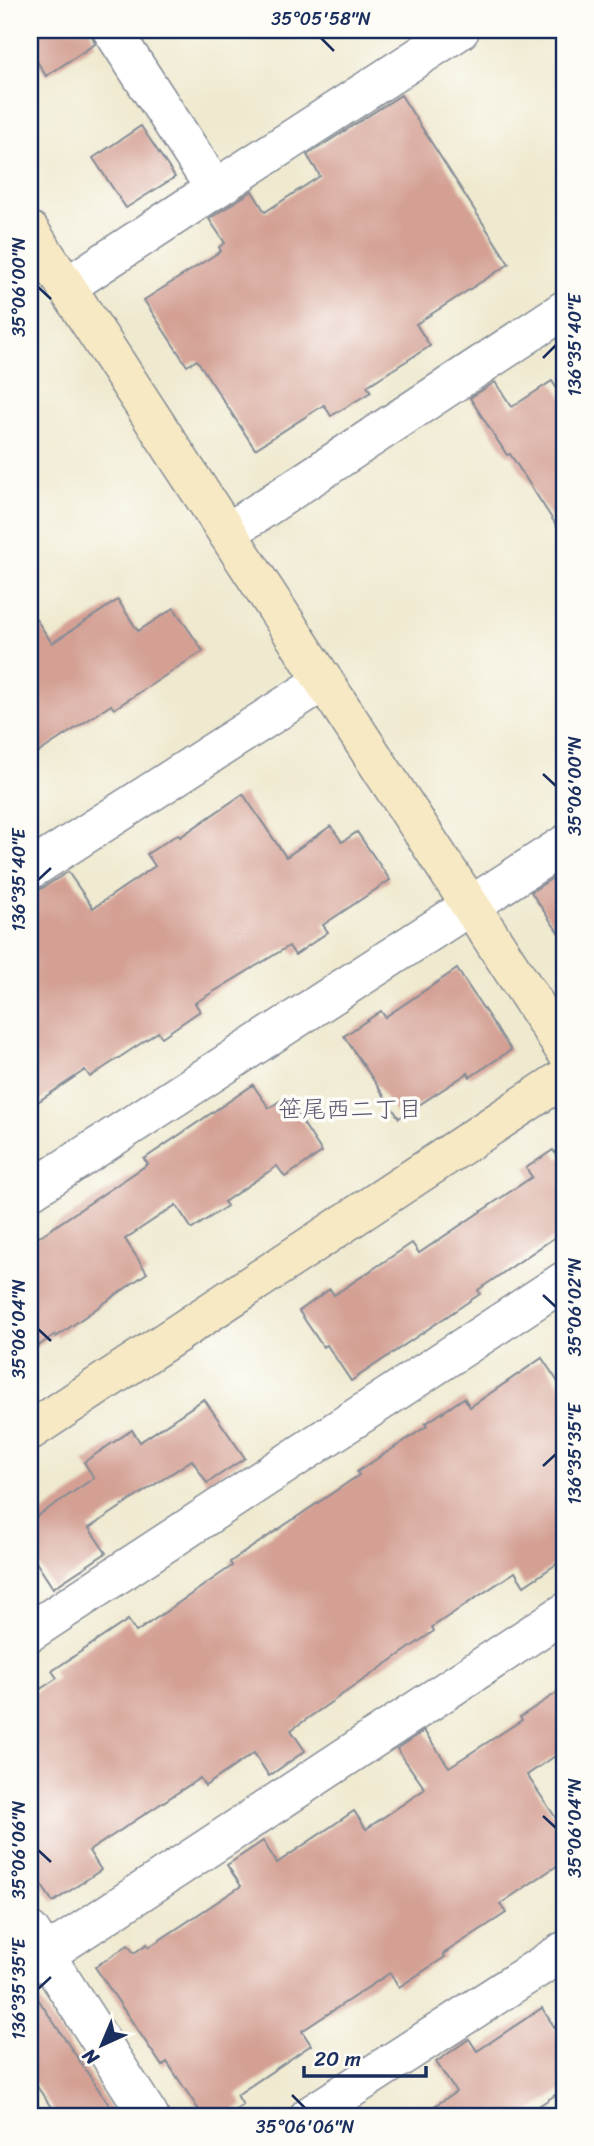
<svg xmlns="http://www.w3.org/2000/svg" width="594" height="2146" font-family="Sriracha,'Klee One',sans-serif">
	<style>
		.building { fill: #d4a094 }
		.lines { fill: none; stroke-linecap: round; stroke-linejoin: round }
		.street-casing { stroke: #858c96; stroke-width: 41 }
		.secondary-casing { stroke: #858c96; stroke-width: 41 }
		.street { stroke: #fff; stroke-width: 38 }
		.secondary { stroke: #f7e9c3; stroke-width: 38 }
		.ticks { fill: none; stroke: #1b2f5e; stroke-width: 2.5 }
		.labels { text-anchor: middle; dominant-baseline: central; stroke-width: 7; stroke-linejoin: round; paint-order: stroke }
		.neighbourhood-label { font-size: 24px; fill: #5c5771; stroke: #fdfcf7 }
		.neatline { fill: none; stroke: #1b2f5e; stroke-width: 2.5 }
		.ticks-label { font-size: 18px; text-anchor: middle; fill: #1b2f5e }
	</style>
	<rect width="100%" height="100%" fill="#fdfcf7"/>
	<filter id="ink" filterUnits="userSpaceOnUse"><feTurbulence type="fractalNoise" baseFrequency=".0143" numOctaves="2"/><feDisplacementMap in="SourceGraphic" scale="14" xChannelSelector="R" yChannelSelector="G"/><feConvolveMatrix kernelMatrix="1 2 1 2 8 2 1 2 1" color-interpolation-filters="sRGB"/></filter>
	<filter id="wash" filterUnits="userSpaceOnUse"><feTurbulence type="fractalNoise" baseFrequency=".00686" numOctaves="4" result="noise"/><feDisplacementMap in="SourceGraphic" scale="28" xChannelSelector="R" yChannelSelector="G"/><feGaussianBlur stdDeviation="1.57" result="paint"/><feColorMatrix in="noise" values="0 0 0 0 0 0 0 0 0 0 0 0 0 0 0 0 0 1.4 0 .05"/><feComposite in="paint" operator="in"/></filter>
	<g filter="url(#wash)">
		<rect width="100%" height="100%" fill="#efe9cf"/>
		<g id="blocks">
			<g class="building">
				<polygon points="30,30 90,30 95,44 46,76 30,50"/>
				<polygon points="401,95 509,264 416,324 430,346 367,386 371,392 331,416 324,405 255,449 197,360 187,366 144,300 221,251 219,247 225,243 209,219 252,191 265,212 320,176 307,155"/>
				<polygon points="141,126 175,177 126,208 93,158"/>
				<polygon points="552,381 564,400 564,537 510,454 507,455 470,398 495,382 512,407"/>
				<polygon points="118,600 138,631 174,608 203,651 114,709 111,705 30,758 30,610 52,643"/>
				<polygon points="243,794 286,857 331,826 342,842 357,832 390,880 323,925 328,932 295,955 289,946 195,1003 200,1011 162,1037 158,1032 90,1077 85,1070 30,1107 30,893 42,888 68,872 93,908 155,866 147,854 178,834 180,837"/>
				<polygon points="564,871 564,941 531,892"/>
				<polygon points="457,969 511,1050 470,1077 468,1073 399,1118 344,1036 381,1011 385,1017"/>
				<polygon points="253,1085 269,1108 286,1097 322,1152 285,1177 277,1166 224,1202 227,1206 192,1229 176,1205 125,1239 147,1273 56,1337 55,1334 30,1352 30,1243 148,1164 144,1159"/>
				<polygon points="553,1150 559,1159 564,1156 564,1231 478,1290 480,1294 351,1381 327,1345 323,1347 299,1311 330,1289 334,1295 412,1243 419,1253 532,1177 526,1168"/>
				<polygon points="542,1358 564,1391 564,1559 524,1586 515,1572 432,1627 434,1631 291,1730 305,1751 269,1776 254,1753 205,1786 200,1778 89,1851 101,1870 53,1902 30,1868 30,1696 57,1678 52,1671 128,1620 136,1632 232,1566 230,1562 359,1475 357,1472 427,1426 425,1424 464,1398 470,1407"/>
				<polygon points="204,1399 245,1458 207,1483 192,1460 89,1528 106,1553 53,1588 30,1553 30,1521 94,1478 84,1462 132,1430 140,1442"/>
				<polygon points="564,1688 564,1750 527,1775 564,1830 564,1861 500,1904 506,1913 443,1954 445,1957 399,1987 390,1973 302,2031 311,2045 237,2095 243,2105 227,2116 203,2116 167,2062 162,2066 95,1967 128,1945 134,1953 147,1944 149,1947 241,1886 227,1865 263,1841 277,1863 354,1811 366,1829 425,1789 397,1749 424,1731 449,1767 522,1720 520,1717"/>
				<polygon points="30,1987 107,2102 116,2116 57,2116 30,2076"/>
				<polygon points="542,2008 564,2042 564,2089 524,2116 419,2116 456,2092 436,2062 469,2039 477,2051"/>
			</g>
		</g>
	</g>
	<g filter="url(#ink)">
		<use href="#blocks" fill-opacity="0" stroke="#858c96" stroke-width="2"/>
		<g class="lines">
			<g class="street-casing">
				<g id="street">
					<polyline points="215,189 460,30"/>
					<polyline points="66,287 215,189 112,30"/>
					<polyline points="227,533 564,310"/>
					<polyline points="30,870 324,681"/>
					<polyline points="30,1191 564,845"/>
					<polyline points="30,1632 564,1281"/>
					<polyline points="30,1931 149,2116"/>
					<polyline points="30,1965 564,1613"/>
					<polyline points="309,2116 564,1951"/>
				</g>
			</g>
			<g class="secondary-casing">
				<g id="secondary">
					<polyline points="30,231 564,1049"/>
					<polyline points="30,1431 564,1078"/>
				</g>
			</g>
			<use href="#street" class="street"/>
			<use href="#secondary" class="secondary"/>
		</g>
	</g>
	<path class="ticks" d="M321 38 334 51M38 287 51 299M543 358 556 345M543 774 556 786M38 880 51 868M543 1295 556 1307M38 1329 51 1341M543 1466 556 1454M543 1816 556 1828M38 1850 51 1862M38 1989 51 1977M292 2095 305 2108"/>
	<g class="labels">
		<g class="neighbourhood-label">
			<text x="350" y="1109">笹尾西二丁目</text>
		</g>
	</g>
	<rect width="594" height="2146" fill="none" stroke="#fdfcf7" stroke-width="77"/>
	<g transform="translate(102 2045) rotate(224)" stroke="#fdfcf7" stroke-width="5" paint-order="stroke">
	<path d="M0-5L12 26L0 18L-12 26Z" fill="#1b2f5e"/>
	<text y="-10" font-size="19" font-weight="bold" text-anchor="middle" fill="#1b2f5e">N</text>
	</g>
	<path d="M304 2066v10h122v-10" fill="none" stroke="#1b2f5e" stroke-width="3.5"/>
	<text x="314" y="2066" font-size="21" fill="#1b2f5e" stroke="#fdfcf7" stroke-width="5" paint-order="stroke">20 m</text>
	<rect x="38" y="38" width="518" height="2070" class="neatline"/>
	<g class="ticks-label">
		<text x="321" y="25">35°05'58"N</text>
		<text transform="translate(19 287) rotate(-90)" y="6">35°06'00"N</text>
		<text transform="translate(575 345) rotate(-90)" y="6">136°35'40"E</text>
		<text transform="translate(575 786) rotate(-90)" y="6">35°06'00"N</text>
		<text transform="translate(19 880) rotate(-90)" y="6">136°35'40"E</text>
		<text transform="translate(575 1307) rotate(-90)" y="6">35°06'02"N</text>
		<text transform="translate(19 1329) rotate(-90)" y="6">35°06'04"N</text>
		<text transform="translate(575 1454) rotate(-90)" y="6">136°35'35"E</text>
		<text transform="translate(575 1828) rotate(-90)" y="6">35°06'04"N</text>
		<text transform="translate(19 1850) rotate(-90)" y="6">35°06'06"N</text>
		<text transform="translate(19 1989) rotate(-90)" y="6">136°35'35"E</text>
		<text x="305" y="2133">35°06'06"N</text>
	</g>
</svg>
